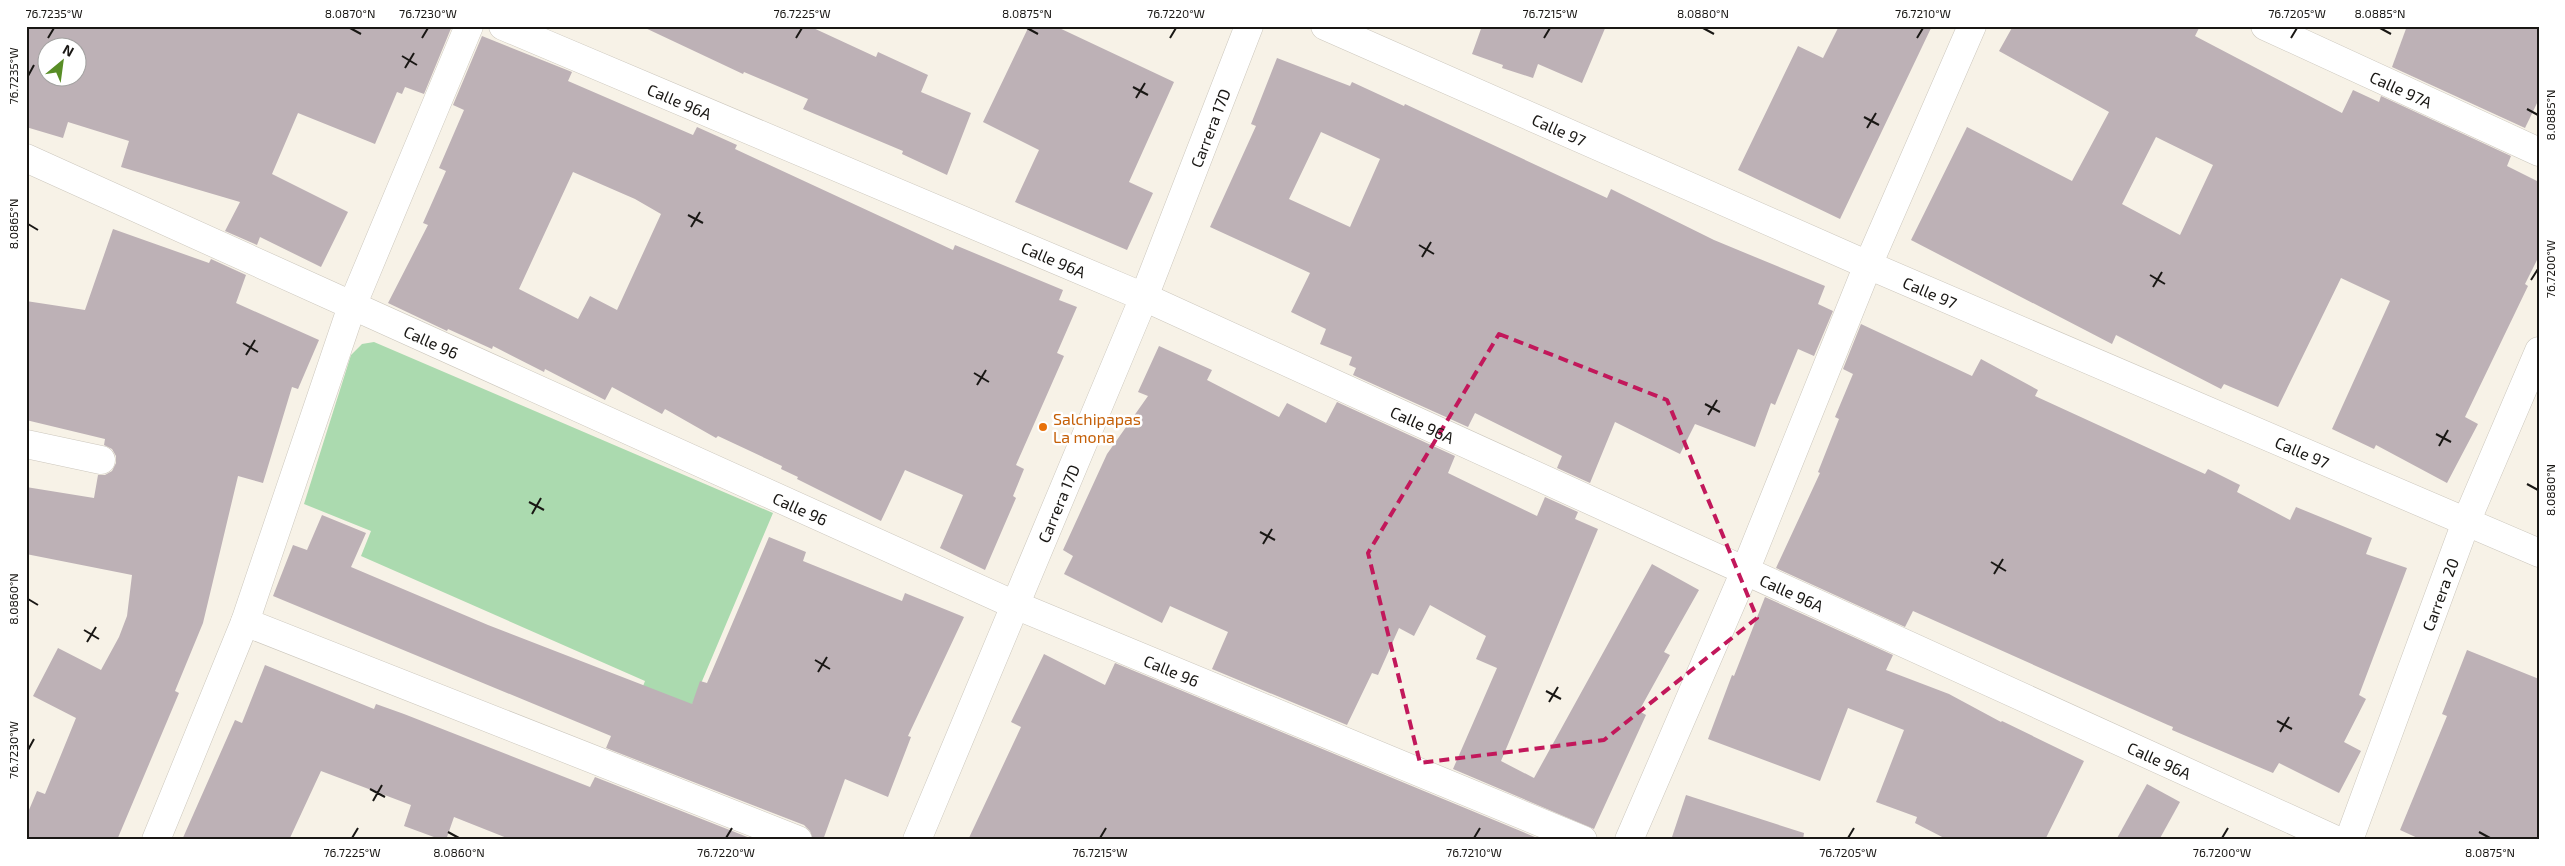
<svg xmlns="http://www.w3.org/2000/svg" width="2565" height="866" font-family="'Exo 2',sans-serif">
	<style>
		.green { fill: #abdaaf }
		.building { fill: #bdb1b6; fill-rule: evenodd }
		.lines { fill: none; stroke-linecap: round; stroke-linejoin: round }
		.street-casing { stroke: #ccc7bd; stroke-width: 29 }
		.street { stroke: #fff; stroke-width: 28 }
		.marked { fill: none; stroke: #c2185b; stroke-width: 4; stroke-dasharray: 10 6; stroke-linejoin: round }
		.ticks { fill: none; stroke: #191714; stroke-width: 2 }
		.food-dot { fill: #e8710a; stroke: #fff; stroke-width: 2 }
		.labels { text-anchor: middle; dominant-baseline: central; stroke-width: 5; stroke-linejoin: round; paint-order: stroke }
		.street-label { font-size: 16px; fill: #191714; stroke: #fff }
		.food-label { font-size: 16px; fill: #c56008; stroke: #fff; text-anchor: start }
		.neatline { fill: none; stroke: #191714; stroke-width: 2 }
		.ticks-label { font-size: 12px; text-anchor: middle; fill: #191714 }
	</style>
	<rect width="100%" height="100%" fill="#f7f2e7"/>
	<polygon class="green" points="374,342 773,513 670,757 623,738 645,681 361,556 371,531 304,504 351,355 362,344"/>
	<g class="building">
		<path d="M26 26H452L424 94 405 87 402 94 397 92 375 144 298 113 272 174 348 212 321 267 260 237 257 245 225 231 240 202 121 167 129 141 68 122 63 138 26 127ZM48 48H78V78H48Z"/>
		<polygon points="641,26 809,26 876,57 878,52 928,75 921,92 971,113 947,175 902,154 903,151 803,109 808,99 744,72 743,74"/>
		<polygon points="1029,26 1055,26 1174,82 1129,182 1153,193 1127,250 1015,202 1039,150 983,122"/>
		<polygon points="1482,26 1606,26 1582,83 1538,64 1533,78 1502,68 1503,65 1472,54"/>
		<polygon points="1839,26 1932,26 1840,219 1738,170 1798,46 1823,58"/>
		<path d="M2013 26H2200L2195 36 2342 113 2353 90 2379 102 2381 96 2511 156 2507 166 2539 182V256L2525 284 2528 286 2465 417 2478 424 2447 483 2376 445 2374 449 2332 429 2390 301 2341 278 2278 407 2224 384 2221 389 2116 335 2112 344 1911 240 1967 127 2072 181 2109 112 1999 51ZM2156 137 2213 165 2180 235 2122 204Z"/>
		<polygon points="2407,26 2539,26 2539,99 2525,128 2392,67"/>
		<path d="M482 36 572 72 568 81 693 135 697 127 737 145 735 149 953 250 955 245 1063 290 1059 300 1077 307 1057 353 1064 356 1016 465 1024 469 1013 496 1016 498 985 570 940 548 963 495 905 470 881 521 797 479 798 477 781 469 782 466 718 436 716 438 665 409 662 414 612 387 605 400 545 369 544 372 493 346 492 349 448 329 447 331 388 303 428 225 423 223 446 171 439 168 464 110 453 105ZM573 172 635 199 661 214 617 310 590 296 578 319 519 289Z"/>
		<path d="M1277 58 1350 86 1352 82 1404 106 1405 104 1607 198 1611 189 1714 240 1825 286 1818 304 1833 311 1814 356 1798 349 1775 405 1771 403 1755 447 1695 424 1680 454 1615 422 1590 483 1557 468 1562 456 1475 413 1468 427 1353 375 1356 368 1349 365 1352 357 1320 344 1326 329 1291 312 1310 273 1210 227 1256 126 1251 124ZM1321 132 1380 159 1350 227 1289 199Z"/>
		<polygon points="113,229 209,263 211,259 246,275 236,303 319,340 298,389 292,387 263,483 238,476 203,623 175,691 179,693 117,840 26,840 26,817 37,791 45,794 76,718 33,696 58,648 101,670 119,637 127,616 132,575 26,554 26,487 94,498 98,475 105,475 112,471 116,463 116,456 112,449 104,445 105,439 26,420 26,301 85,310"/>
		<polygon points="1861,324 1972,376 1981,359 2038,390 2035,396 2205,474 2208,469 2240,485 2237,492 2290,520 2296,507 2372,538 2366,554 2407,568 2359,695 2366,699 2344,742 2361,751 2339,793 2279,763 2273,773 2172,730 2173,727 2168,725 1913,611 1905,627 1776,568 1820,473 1818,472 1839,419 1835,417 1853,374 1843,369"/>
		<polygon points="1159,346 1212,370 1207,380 1279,417 1287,403 1326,423 1337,402 1455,456 1448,473 1483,490 1537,516 1545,497 1578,512 1575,519 1598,529 1501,761 1534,778 1652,564 1699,590 1664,652 1670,655 1639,711 1646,715 1594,829 1453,769 1497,668 1476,659 1486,636 1430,605 1414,636 1399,628 1378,675 1372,673 1347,725 1212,669 1228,632 1170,606 1162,623 1064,574 1073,556 1063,550 1107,454 1148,396 1138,392"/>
		<polygon points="322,515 366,533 351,567 488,625 692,704 700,681 707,683 769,537 806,552 803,561 902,601 905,593 964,617 908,736 911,737 888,797 845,779 823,840 813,840 810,831 804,825 606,748 611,736 273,596 293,545 307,550"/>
		<polygon points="1765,597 1893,655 1886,670 1949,694 2001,722 2002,721 2084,761 2045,840 1948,840 1915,823 1917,817 1876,802 1904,730 1848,708 1820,781 1708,739 1732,675 1734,676"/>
		<polygon points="2467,650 2539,679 2539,840 2422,840 2400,830 2447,716 2442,714"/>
		<polygon points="1044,654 1105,685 1115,663 1542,840 968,840 1021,727 1011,722"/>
		<polygon points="265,665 374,709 376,704 404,714 590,787 595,777 755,840 512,840 454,817 446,840 442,840 404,826 411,805 321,771 289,840 182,840 235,720 242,723"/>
		<polygon points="2147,784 2180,802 2159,840 2116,840"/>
		<polygon points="1686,795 1804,833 1803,840 1671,840"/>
	</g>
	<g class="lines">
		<g class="street-casing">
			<g id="street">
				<path id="s1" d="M503 26 1144 297 2336 840"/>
				<path id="s2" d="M1325 26 1868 265 2539 553"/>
				<path id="s3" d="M2265 26 2539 152"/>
				<path id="s4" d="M26 158 1015 605 1583 840"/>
				<polyline points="26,444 101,460"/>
				<polyline points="245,622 798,840"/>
				<polyline points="156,840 245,622 352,306 469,26"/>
				<path id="s5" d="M917 840 1144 297 1249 26"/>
				<polyline points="1629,840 1745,571 1868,265 1972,26"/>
				<path id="s6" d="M2349 840 2466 522 2539 351"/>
			</g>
		</g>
		<use href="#street" class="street"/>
	</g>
	<path class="marked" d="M1499 334 1667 400 1757 618 1604 740 1420 763 1368 553Z"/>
	<path class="ticks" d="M350 28 361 34M1027 28 1038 34M1703 28 1714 34M2380 28 2391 34M48 38 54 28M422 38 428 28M796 38 802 28M1170 38 1176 28M1544 38 1550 28M1917 38 1923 28M2291 38 2297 28M402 56 417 65M405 68 414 53M28 76 34 65M1133 87 1148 95M1136 98 1145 83M2527 109 2538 115M1864 117 1879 125M1867 128 1876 113M688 215 703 223M28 224 38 230M691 227 700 212M1419 245 1434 254M1422 257 1431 242M2150 275 2165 284M2531 280 2538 269M2153 287 2162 272M243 343 258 352M246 355 255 340M974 373 989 382M977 385 986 370M1705 404 1720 412M1708 415 1717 400M2436 434 2451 442M2439 446 2448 430M2527 484 2538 490M529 502 544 510M532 514 541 498M1260 532 1275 540M1263 544 1272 529M1991 562 2006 571M1994 574 2003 559M28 599 38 605M84 630 99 639M87 642 96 627M815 660 830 669M818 672 827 657M1546 691 1561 699M1549 702 1558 687M2277 721 2292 729M2280 732 2289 717M28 750 34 739M370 789 385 797M373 801 382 785M448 832 459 838M2479 832 2490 838M352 838 358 828M726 838 732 828M1100 838 1106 828M1474 838 1480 828M1848 838 1854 828M2222 838 2228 828"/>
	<circle class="food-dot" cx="1043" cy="427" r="5"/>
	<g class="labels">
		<g class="street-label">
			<text stroke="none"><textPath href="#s3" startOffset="150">Calle 97A</textPath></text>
			<text stroke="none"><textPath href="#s1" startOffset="192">Calle 96A</textPath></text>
			<text stroke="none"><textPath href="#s5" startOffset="770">Carrera 17D</textPath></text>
			<text stroke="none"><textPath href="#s2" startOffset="256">Calle 97</textPath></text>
			<text stroke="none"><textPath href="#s1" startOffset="598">Calle 96A</textPath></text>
			<text stroke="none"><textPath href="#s2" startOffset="661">Calle 97</textPath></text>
			<text stroke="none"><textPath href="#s4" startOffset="445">Calle 96</textPath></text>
			<text stroke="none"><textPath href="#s1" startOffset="1002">Calle 96A</textPath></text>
			<text stroke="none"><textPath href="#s2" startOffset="1066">Calle 97</textPath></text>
			<text stroke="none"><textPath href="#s5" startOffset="365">Carrera 17D</textPath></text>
			<text stroke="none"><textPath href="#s4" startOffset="850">Calle 96</textPath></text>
			<text stroke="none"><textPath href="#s1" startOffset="1408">Calle 96A</textPath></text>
			<text stroke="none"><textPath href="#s6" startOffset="262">Carrera 20</textPath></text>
			<text stroke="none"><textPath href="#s4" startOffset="1255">Calle 96</textPath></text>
			<text stroke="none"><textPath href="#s1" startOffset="1812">Calle 96A</textPath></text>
		</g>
		<g class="food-label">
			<text x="1053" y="418">Salchipapas<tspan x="1053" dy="18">La mona</tspan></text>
		</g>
	</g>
	<rect width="2565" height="866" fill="none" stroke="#ffffff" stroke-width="55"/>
	<g transform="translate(62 62) rotate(29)"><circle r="24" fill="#ffffff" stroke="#a3a2a1"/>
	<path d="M0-4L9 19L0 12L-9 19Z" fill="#588d26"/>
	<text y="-8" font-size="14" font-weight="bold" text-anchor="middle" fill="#191714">N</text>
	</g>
	<rect x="28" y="28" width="2510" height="810" class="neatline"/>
	<g class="ticks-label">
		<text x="54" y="18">76.7235°W</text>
		<text x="350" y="18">8.0870°N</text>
		<text x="428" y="18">76.7230°W</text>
		<text x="802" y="18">76.7225°W</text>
		<text x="1027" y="18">8.0875°N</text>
		<text x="1176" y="18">76.7220°W</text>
		<text x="1550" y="18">76.7215°W</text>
		<text x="1703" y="18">8.0880°N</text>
		<text x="1923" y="18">76.7210°W</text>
		<text x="2297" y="18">76.7205°W</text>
		<text x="2380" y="18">8.0885°N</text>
		<text transform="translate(14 76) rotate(-90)" y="4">76.7235°W</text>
		<text transform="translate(2551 115) rotate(-90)" y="4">8.0885°N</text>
		<text transform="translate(14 224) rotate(-90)" y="4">8.0865°N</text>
		<text transform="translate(2551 269) rotate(-90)" y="4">76.7200°W</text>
		<text transform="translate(2551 490) rotate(-90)" y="4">8.0880°N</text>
		<text transform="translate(14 599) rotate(-90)" y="4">8.0860°N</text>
		<text transform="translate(14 750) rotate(-90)" y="4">76.7230°W</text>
		<text x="352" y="857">76.7225°W</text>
		<text x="459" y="857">8.0860°N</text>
		<text x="726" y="857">76.7220°W</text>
		<text x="1100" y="857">76.7215°W</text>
		<text x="1474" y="857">76.7210°W</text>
		<text x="1848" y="857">76.7205°W</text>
		<text x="2222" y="857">76.7200°W</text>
		<text x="2490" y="857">8.0875°N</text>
	</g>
</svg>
